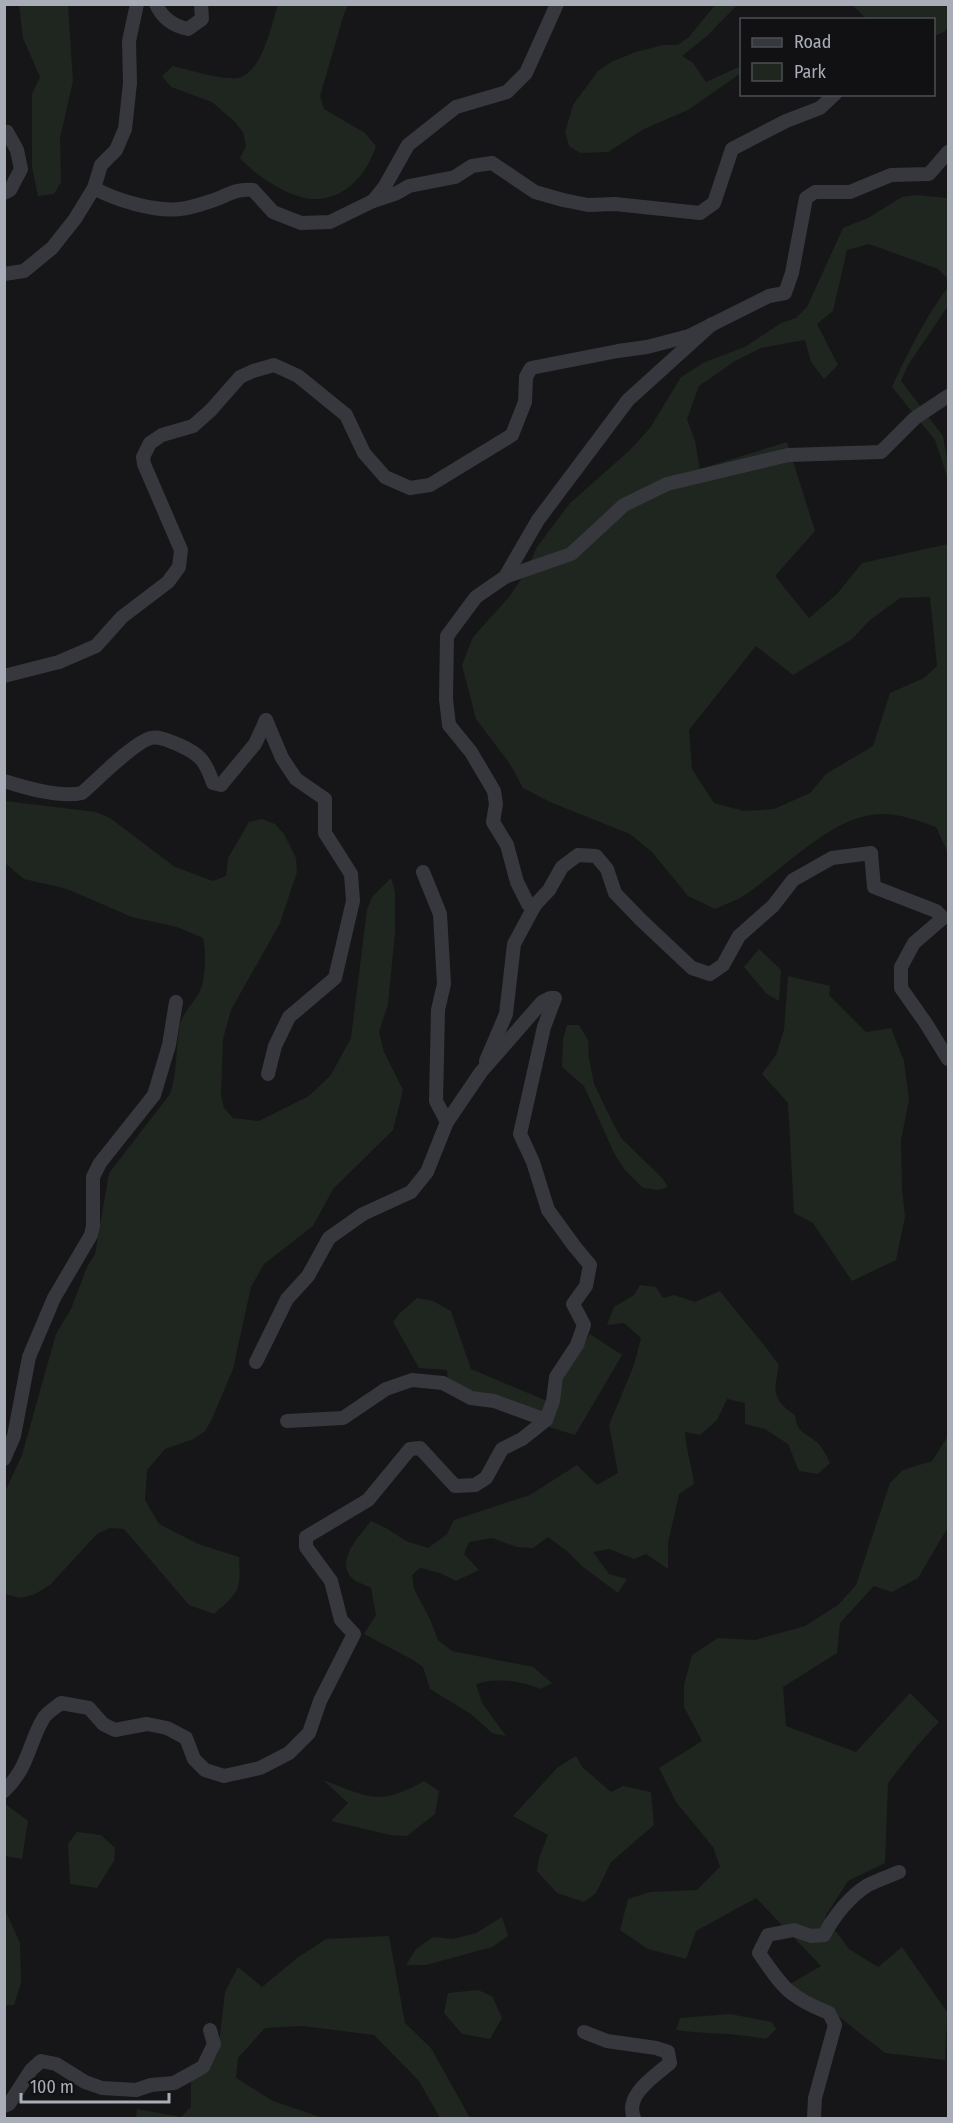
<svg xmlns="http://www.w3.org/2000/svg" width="953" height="2123" font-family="'Fira Sans Condensed',sans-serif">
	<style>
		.green { fill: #1e261f; fill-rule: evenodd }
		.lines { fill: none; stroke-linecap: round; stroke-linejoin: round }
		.minor { stroke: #37383d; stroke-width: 14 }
	</style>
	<rect width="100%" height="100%" fill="#161618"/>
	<g class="green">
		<polygon points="851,4 948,5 948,27 944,32 934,36 934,20 867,19"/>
		<polygon points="19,5 68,5 73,81 60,138 61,182 54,194 38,196 32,167 32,94 40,77 23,38"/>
		<path d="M278 5H348L344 14 320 96 324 109 365 133 376 146C368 172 347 198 317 199 292 200 256 176 240 158L246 146 243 132 234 121 212 102 171 87 162 76 173 66C189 70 227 82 241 77 263 69 271 25 278 5Z"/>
		<polygon points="715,5 737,5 707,36 682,56 693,63 706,82 741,66 741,73 688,110 644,129 608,152 580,153 569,146 565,132 573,105 598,71 611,62 636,52 663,45 678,45 689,37"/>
		<path d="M916 195 948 198V279L938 269 869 244 847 250 833 311 817 324 838 365 824 379 811 362 805 340 761 348 735 361 699 386 687 419 695 441 700 469 787 442 815 531 775 576 809 618 837 594 862 563 948 544V853L936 827C919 821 901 814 882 814 831 814 781 873 740 898 733 902 723 905 715 909L688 896 652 852 630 834 550 802 523 788 510 764 476 719 462 665 473 637 510 596 525 573 537 547 570 503 630 450 650 428 681 377 705 362 745 347 781 323 796 318 807 307 843 228 868 218 902 197ZM930 597 937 666 924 678 890 693 873 746 826 774 810 793 774 809 744 811 714 803 692 769 689 730 756 646 793 675 852 639 870 620 900 598Z"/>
		<path d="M948 287V306L908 365 901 381 943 436 948 465V479L935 440 892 387C908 352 925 318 948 287Z"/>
		<path d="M5 801 96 812 110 818 175 867 213 881 226 876 228 858 249 822 262 819 275 824 284 834 296 858 297 872 280 923 231 1010 223 1039 221 1095 224 1108 233 1118 259 1121 309 1096 331 1075 351 1038 367 910 372 897 391 878 395 891V933L388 1004 379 1032 384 1052 403 1090 393 1130 333 1189 313 1226 264 1264 251 1287 233 1369 212 1419 205 1431 194 1439 165 1449 147 1470 145 1500 159 1524 198 1544 239 1557C241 1591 239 1592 214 1614L189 1605 124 1529 110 1528 97 1534 50 1585 35 1594 21 1598 5 1594 4 1494 22 1455 56 1334 71 1309 87 1267 95 1254 109 1173 170 1094C178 1072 175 1048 180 1025 183 1012 192 1005 199 993 206 981 206 951 203 938L177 927 132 917 67 889 24 879 5 863Z"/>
		<polygon points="759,949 781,970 779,1001 767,994 744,967"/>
		<polygon points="788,976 830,986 829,995 866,1032 891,1028 904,1061 909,1100 901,1140 902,1188 905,1217 896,1260 852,1281 813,1223 794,1213 788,1103 762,1074 776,1055 784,1030"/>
		<polygon points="567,1025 579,1025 588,1040 589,1059 594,1084 611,1119 621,1138 662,1178 668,1187 658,1190 643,1188 625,1170 614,1153 584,1086 562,1067 563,1039"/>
		<path d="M640 1285 656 1287 663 1298 674 1295 695 1302 720 1291C739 1316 761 1339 779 1365 774 1391 771 1399 795 1415 796 1432 806 1433 818 1443 823 1448 827 1457 830 1463L818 1474 799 1471 788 1444 765 1429 745 1424V1403L727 1399 717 1420 700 1435 685 1432C686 1450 692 1466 694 1484L679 1494 668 1543V1569L646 1554 634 1559 609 1549 593 1552 609 1574 627 1579 618 1593 583 1567 568 1552 548 1537 533 1548 517 1547 492 1538 469 1542 464 1554 479 1570 456 1581 440 1573 420 1568 412 1575 414 1589 430 1619 438 1640 452 1651 533 1667 552 1683 541 1689C520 1681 498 1677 476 1684L482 1703 506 1736 492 1733 471 1714 430 1689 423 1667 413 1660 364 1634 376 1615 371 1588C364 1584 354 1582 350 1576 337 1558 361 1534 371 1521L386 1528 406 1541 428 1548 447 1534 454 1520 530 1495 577 1465 597 1485 618 1473 609 1425 634 1365 641 1338 624 1323 607 1325 614 1307 634 1295Z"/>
		<polygon points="417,1298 433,1301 451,1311 471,1369 547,1401 545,1414 473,1395 448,1382 447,1370 419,1368 393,1322 400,1313"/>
		<polygon points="590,1334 622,1355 575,1435 549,1427 563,1379 575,1356"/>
		<polygon points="948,1436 948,1527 918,1578 892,1592 874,1586 840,1623 837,1653 783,1687 786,1726 856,1752 910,1693 939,1722 916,1747 888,1783 885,1863 848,1881 825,1917 849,1949 878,1967 902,1947 947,2012 945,2060 885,2053 828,2008 811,2001 790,1984 821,1966 756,1898 696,1931 686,1959 648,1949 620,1930 628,1899 650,1892 697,1890 720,1867 713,1847 676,1802 659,1768 702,1741 684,1707 684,1685 692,1655 718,1638 755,1640 805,1626 838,1605 856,1585 890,1483 903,1470 932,1461"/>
		<polygon points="576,1756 582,1767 611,1792 623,1786 651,1792 654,1825 611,1862 596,1893 584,1902 557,1893 537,1871 539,1858 548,1835 513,1816 558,1767"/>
		<path d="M323 1780C369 1797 378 1807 424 1781L439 1791 435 1814 407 1836 390 1835 331 1821 348 1803Z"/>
		<polygon points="4,1803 28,1821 22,1859 5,1856"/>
		<polygon points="77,1832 101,1835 115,1848 114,1861 97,1888 70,1884 68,1844"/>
		<polygon points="5,1910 20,1943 21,1983 14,2005 5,2005"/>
		<polygon points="502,1917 508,1936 492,1947 426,1965 406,1965 416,1949 433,1937 453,1939 476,1933"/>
		<polygon points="389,1936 405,2023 431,2048 470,2118 440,2118 419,2081 374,2035 302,2026 265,2028 238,2058 236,2078 273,2101 323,2118 136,2118 137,2109 181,2117 191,2107 191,2080 207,2073 218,2053 225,1992 238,1967 262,1987 297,1958 326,1939"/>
		<polygon points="478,1990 492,1996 502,2018 490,2039 462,2034 444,2013 448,1993"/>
		<path d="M730 2014 772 2022 776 2029 766 2039C736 2033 706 2034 676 2030L680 2018Z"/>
	</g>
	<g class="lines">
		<g class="minor">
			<path d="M156 4C162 18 174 26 188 29L202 19 201 4"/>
			<polyline points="4,133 7,132 17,150 21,169 10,190 4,193"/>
			<path d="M94 188C115 200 155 212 180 209 190 208 199 205 208 202 226 197 234 188 253 190L273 212 301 223 330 222 373 201 385 186 408 145 456 107 507 92 526 73 557 4"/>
			<polyline points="373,201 397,193 409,186 455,177 472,166 492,163 535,192 563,200 588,205 615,204 700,213 714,203 732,149 786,121 820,108 835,94"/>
			<polyline points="4,274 24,271 52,248 75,219 94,188 101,165 116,150 125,129 130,83 129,41 137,4"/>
			<polyline points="712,324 628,400 538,520 505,577 476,597 447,636 446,699 449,725 471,752 494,791 496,804 493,822 507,845 517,882 528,904 535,905 549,890 562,867 578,855 596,856 607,869 615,893 641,920 692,968 710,974 723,965 739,936 773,906 793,880 832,858 871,853 874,887 936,911 943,918 914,943 901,967 901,988 925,1022 948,1059"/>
			<polyline points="505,577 571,554 624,505 667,484 788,455 881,452 915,418 948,396"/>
			<polyline points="4,676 59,662 96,646 122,617 168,582 179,567 181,550 144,464 143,457 150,443 162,435 193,426 211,410 240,377 253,371 274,365 298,376 346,415 364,453 385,477 410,488 430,485 512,435 525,402 526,377 531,368 618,351 647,347 689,336 769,296 785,293 792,273 806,198 815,192 850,192 891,175 929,174 948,152"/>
			<polyline points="266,720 282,758 296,779 325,799 325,833 351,874 353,901 335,978 289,1017 275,1046 268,1074"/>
			<path d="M4 781C26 788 60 798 82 793 97 780 134 742 151 738 160 736 169 741 177 744 200 754 205 760 213 783L221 785 255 744 266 720"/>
			<polyline points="423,872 440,914 444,984 438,1010 436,1101 447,1122"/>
			<polyline points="486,1061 506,1014 514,944 535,905"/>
			<polyline points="287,1421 343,1418 386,1389 412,1380 443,1383 471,1398 494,1401 546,1420"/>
			<polyline points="4,1459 14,1436 29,1357 54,1298 91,1235 93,1226 93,1177 100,1163 154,1095 169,1045 176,1002"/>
			<path d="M4 1791C28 1769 28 1745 43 1719 46 1713 55 1708 61 1703L89 1708 103 1724 115 1730 147 1724 167 1728 186 1738 194 1759 205 1770 224 1776 260 1768 289 1753 309 1733 320 1701 354 1634 341 1620 331 1581 306 1547V1537L368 1500 410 1449 420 1448 455 1486 475 1485 486 1478 502 1449 522 1439 546 1420 553 1401 556 1377 577 1345 584 1325 573 1304 586 1286 590 1265 575 1247 548 1210 533 1162 520 1134 544 1027 555 998H550L542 1002 481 1072 447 1122 427 1172 411 1192 363 1214 329 1238 308 1276 287 1299 256 1362"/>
			<path d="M584 2032 607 2041 656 2048 668 2052 670 2063C655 2076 624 2095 634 2118"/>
			<polyline points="4,2106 9,2104 31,2070 41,2061 56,2064 85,2082 102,2088 136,2090 151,2085 174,2083 203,2067 214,2044 210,2030"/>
			<path d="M814 2118 815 2098 835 2025 829 2013C789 1997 783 1988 759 1953L768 1935 794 1930 811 1936 824 1935C834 1916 850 1896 868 1885 878 1880 889 1876 899 1872"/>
		</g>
	</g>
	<rect width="953" height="2123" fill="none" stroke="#a8adb8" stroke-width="12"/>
	<rect x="740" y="18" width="195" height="78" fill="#111113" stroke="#4d4f55" stroke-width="1.5"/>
	<rect x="752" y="38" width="30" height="9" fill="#37383d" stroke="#4d4f55" stroke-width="1.5"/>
	<text x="794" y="48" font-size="18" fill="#a8adb8">Road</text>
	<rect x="752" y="63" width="30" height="18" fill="#1e261f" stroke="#4d4f55" stroke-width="1.5"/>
	<text x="794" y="78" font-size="18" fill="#a8adb8">Park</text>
	<path d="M21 2093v9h148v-9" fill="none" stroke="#a8adb8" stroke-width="3"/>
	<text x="30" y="2093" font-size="18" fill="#a8adb8" stroke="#111113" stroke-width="4.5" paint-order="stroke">100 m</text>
</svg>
